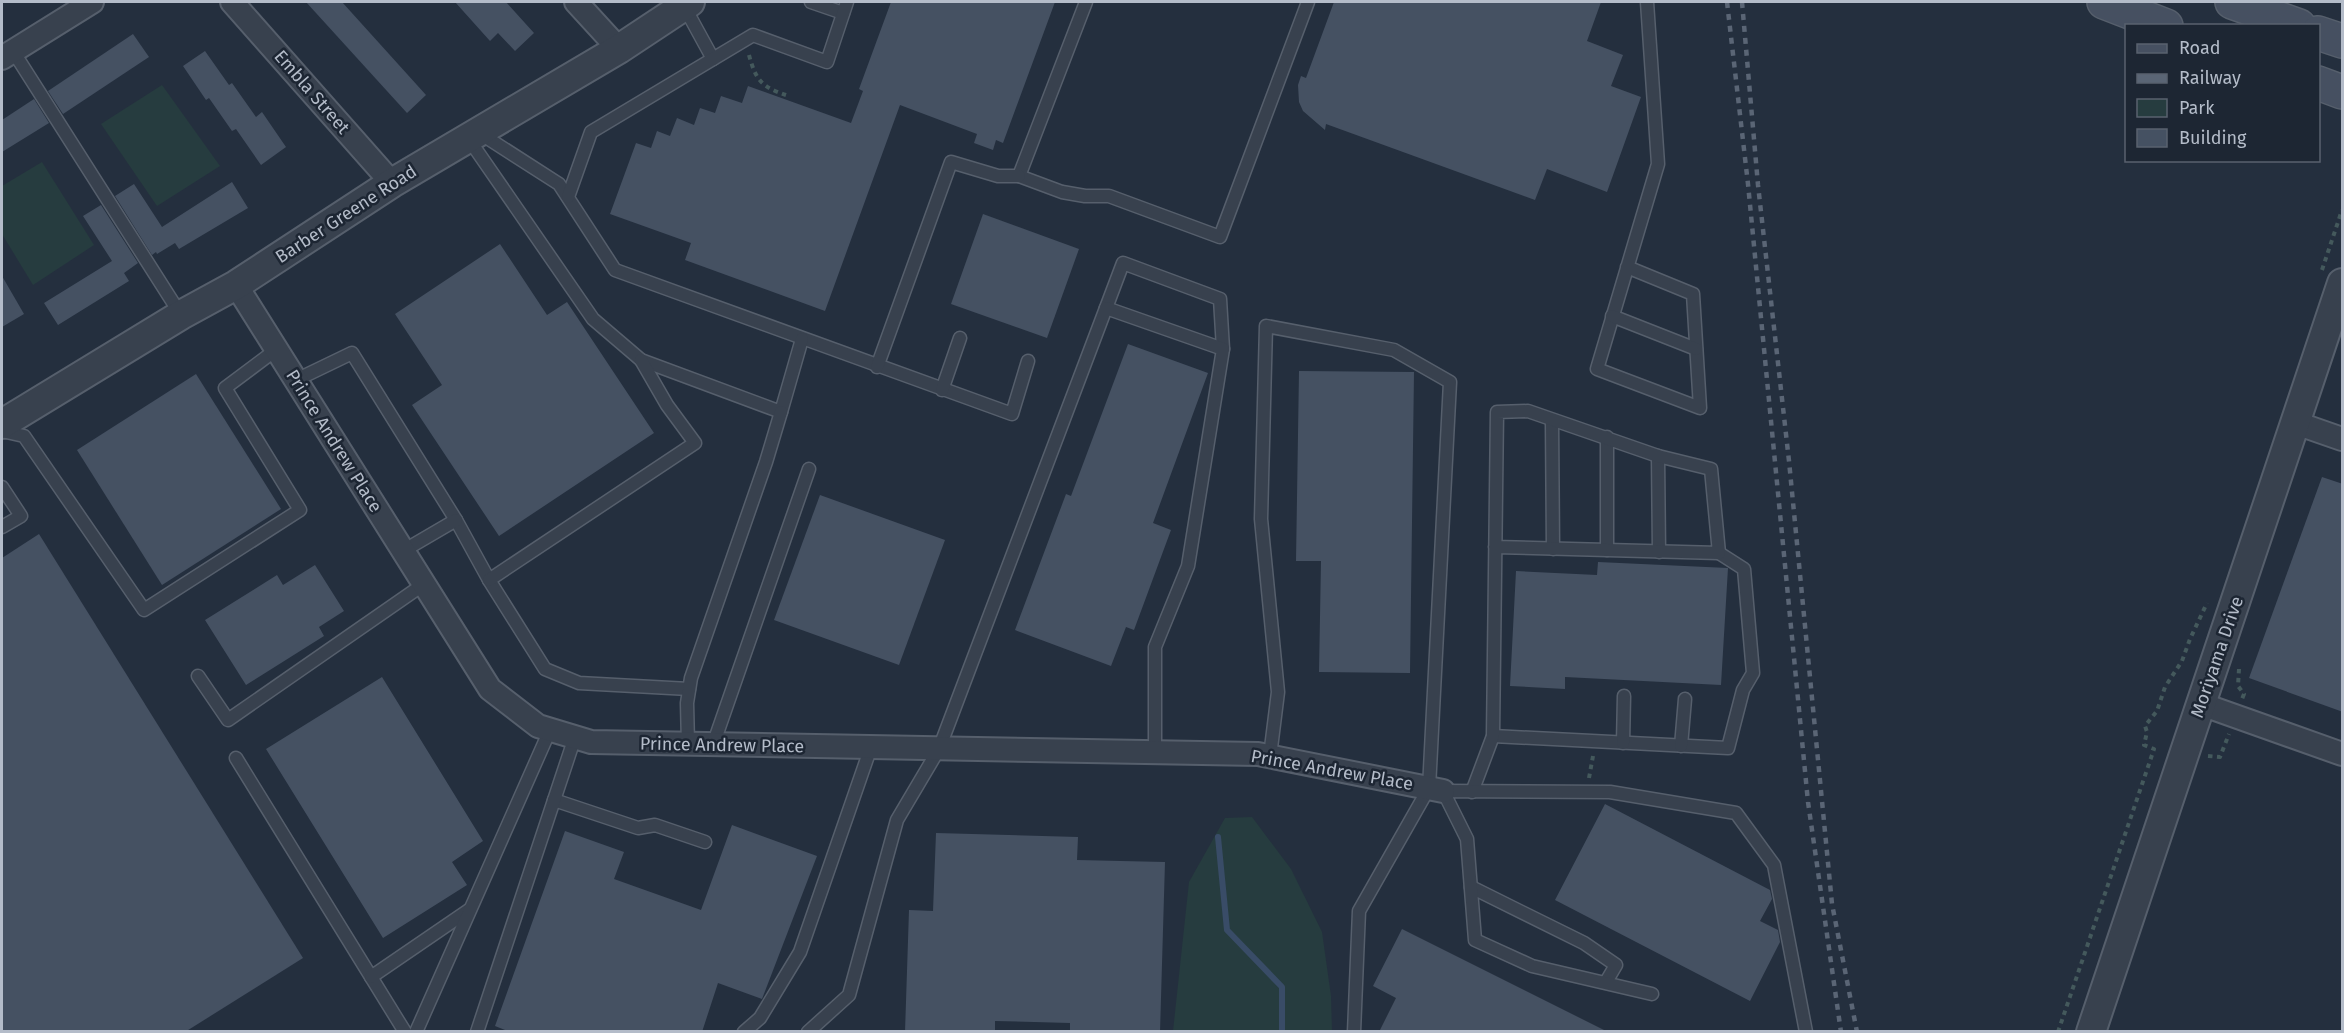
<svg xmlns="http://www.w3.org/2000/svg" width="2344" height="1033" font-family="'Fira Sans',sans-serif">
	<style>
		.green { fill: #263c3f }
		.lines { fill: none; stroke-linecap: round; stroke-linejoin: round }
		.stream { stroke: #394c67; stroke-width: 6 }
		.building { fill: #455162 }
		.service-casing { stroke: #565f6c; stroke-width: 15 }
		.minor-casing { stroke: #565f6c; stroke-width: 26 }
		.tertiary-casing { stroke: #565f6c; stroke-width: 32 }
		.secondary-casing { stroke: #565f6c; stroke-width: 36 }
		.path { stroke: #44595c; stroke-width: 4; stroke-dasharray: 4.5 4.5; stroke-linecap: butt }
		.service { stroke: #38414e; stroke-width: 12 }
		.minor { stroke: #38414e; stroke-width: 22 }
		.tertiary { stroke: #38414e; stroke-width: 28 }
		.secondary { stroke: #465061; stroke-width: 33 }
		.rail { stroke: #5a6575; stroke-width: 4.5; stroke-dasharray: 6 6; stroke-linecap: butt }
		.labels { text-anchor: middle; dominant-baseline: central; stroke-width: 5; stroke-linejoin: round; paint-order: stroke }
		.street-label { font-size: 18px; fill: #b4bcc9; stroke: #1d2633 }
	</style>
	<rect width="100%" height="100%" fill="#242f3e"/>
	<g class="green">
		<polygon points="162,85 220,166 157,206 101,124"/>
		<polygon points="42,162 94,245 33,285 2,234 2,186"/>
		<polygon points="1252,817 1291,869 1322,932 1331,996 1332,1031 1173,1031 1189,882 1225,818"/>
	</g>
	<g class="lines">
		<polyline class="stream" points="1218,837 1227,930 1282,987 1282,1032"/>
	</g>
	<g class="building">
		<polygon points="306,2 342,2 426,95 407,113"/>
		<polygon points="455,2 506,2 534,33 515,51 498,33 490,41"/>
		<polygon points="891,2 1055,2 1003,143 996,140 993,150 974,143 977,134 900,105 825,311 685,260 691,243 610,214 636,143 651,148 657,131 670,136 677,118 694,125 700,108 715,113 721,96 742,103 748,86 851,123 863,91 859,89"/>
		<polygon points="1334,2 1601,2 1587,41 1623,55 1611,86 1641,97 1607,192 1547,169 1535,200 1326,124 1325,130 1303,111 1299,102 1298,85 1301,76 1306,78"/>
		<polygon points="133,34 149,57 63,114 48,91"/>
		<polygon points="205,51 229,85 232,83 256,117 262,112 286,147 261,165 236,129 232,131 209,98 206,100 183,66"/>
		<polygon points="34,99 49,123 2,152 2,120"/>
		<polygon points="232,182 248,208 179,249 175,243 157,254 156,252 152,255 115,196 134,184 162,227"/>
		<polygon points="101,205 138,263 124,273 129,281 58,325 44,303 112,261 83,216"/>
		<polygon points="983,214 1079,249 1047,338 951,304"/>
		<polygon points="500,244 547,315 567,302 654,433 499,536 412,405 442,385 395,314"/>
		<polygon points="2,276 24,314 2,327"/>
		<polygon points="1128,344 1208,373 1153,523 1171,530 1134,630 1126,627 1111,666 1015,630 1066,494 1071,496"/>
		<polygon points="1299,371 1414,372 1410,673 1319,672 1321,561 1296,561"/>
		<polygon points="196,374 281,509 162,585 77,450"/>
		<polygon points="2322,477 2343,484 2343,712 2249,678"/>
		<polygon points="820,495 945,540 899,665 774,620"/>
		<polygon points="39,534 303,958 185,1032 2,1032 2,558"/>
		<polygon points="1598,562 1728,568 1721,685 1565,677 1565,689 1510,686 1516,571 1597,575"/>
		<polygon points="315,565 344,611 319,627 324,636 246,685 205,620 277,575 283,585"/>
		<polygon points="382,677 483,841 452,862 467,885 383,938 266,749"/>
		<polygon points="1605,804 1770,890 1772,899 1760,921 1778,930 1780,942 1750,1001 1555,900"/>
		<polygon points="732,825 817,856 762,999 718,983 702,1032 510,1032 495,1026 565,831 624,852 614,879 701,910"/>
		<polygon points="936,833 1078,837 1077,860 1165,862 1160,1032 1070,1032 1070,1023 995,1021 995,1032 905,1032 909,910 933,911"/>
		<polygon points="1402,929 1608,1032 1379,1032 1396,998 1373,986"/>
	</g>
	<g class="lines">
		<g class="service-casing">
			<g id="service">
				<polyline points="811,2 843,13"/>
				<polyline points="1086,2 1019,176 1062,192 1085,196 1109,196 1220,237 1308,2"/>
				<polyline points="684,6 713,59"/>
				<polyline points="13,51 181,315"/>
				<polyline points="478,132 559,184 615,270 1012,414 1028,361"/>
				<polyline points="468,138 593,319 641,360 781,412 802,339"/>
				<polyline points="568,197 591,132 753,35 827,62 847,2"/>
				<polyline points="1627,267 1693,294 1700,408 1597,369 1658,164 1647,2"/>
				<polyline points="1106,308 1123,263 1220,299 1223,349"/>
				<polyline points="1612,316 1696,349"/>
				<polyline points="877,367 951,162 998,176 1019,176"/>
				<polyline points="296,380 352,353 456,520 489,580 545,669 579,683 689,689"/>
				<polyline points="942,390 960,338"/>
				<polyline points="1552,421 1553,549"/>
				<polyline points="2,431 24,436 144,610 300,510 225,388 277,349"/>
				<polyline points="1658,456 1659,552"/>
				<polyline points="2,487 21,516 2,527"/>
				<polyline points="1607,550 1607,437"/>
				<polyline points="403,551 456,520"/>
				<polyline points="489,580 695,443 667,405 641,360"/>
				<polyline points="198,676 228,720 424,584"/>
				<polyline points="1493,736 1728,748 1743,690 1753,673 1744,569 1719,553"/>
				<polyline points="1623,743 1624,696"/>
				<polyline points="688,744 687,703 691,678 766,462 781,412"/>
				<polyline points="713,745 809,469"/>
				<polyline points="1681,746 1685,699"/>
				<polyline points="1270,756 1278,692 1261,519 1266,326 1394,350 1450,382 1429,788 1359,911 1354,1032"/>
				<polyline points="236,758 405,1032"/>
				<polyline points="1472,792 1493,736 1497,412 1528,411 1658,456 1711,469 1719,553 1495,547"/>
				<polyline points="554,800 638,828 655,825 705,842"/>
				<polyline points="1471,887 1584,943 1616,965 1606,982"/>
				<polyline points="371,977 469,910"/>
				<polyline points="1652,994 1532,966 1475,940 1467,839 1443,791 1610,792 1736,813 1774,865 1806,1032"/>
				<polyline points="416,1032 550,730"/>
				<polyline points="477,1032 575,737"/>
				<polyline points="744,1032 760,1018 800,952 871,747"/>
				<polyline points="808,1032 849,995 897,820 939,749 1106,308 1223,349 1188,566 1155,647 1155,752"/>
			</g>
		</g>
		<g class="minor-casing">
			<g id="minor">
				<polyline points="232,2 392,183"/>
				<polyline points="576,2 619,49"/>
				<polyline points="2,58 92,2"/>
				<polyline points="236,285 490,689 538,726 591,742 1258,754 1443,791"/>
				<polyline points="2296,423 2342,439"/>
				<polyline points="2201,704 2342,754"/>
			</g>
		</g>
		<g class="tertiary-casing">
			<g id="tertiary">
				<polyline points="2,424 181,315 236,285 392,183 619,49 690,2"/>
				<polyline points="2091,1032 2342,283"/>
			</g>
		</g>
		<g class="secondary-casing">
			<g id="secondary">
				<polyline points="2104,2 2166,26"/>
				<polyline points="2232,2 2299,26"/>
				<polyline points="2318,33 2342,41"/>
				<polyline points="2318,83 2342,92"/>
			</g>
		</g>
		<g class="path">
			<path d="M749 55C756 81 762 87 786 95"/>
			<polyline points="2322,270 2342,210"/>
			<polyline points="2239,669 2238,686 2244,694 2242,699"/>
			<polyline points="2208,756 2220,757 2229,734"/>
			<polyline points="1589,778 1593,756"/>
			<polyline points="2058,1032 2154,749 2144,745 2147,732 2145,726 2157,711 2165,687 2182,661 2190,639 2207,603"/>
		</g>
		<use href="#service" class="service"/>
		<use href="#minor" class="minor"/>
		<use href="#tertiary" class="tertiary"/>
		<use href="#secondary" class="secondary"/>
		<g class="rail">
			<polyline points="1727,2 1748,184 1808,802 1841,1032"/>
			<polyline points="1742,2 1758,185 1789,461 1832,904 1857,1032"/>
		</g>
	</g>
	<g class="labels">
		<g class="street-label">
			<text transform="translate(312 92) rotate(49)">Embla Street</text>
			<text transform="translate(346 214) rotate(-33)">Barber Greene Road</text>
			<text transform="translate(334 441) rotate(58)">Prince Andrew Place</text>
			<text transform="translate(2217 657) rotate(-71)">Moriyama Drive</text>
			<text transform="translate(722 745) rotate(1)">Prince Andrew Place</text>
			<text transform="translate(1332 770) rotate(10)">Prince Andrew Place</text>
		</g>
	</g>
	<rect width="2344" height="1033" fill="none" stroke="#b4bcc9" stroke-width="6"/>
	<rect x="2125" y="24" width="195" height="138" fill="#1d2633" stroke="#59626f" stroke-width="1.5"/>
	<rect x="2137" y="44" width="30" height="9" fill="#465061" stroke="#59626f" stroke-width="1.5"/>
	<text x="2179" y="54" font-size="18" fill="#b4bcc9">Road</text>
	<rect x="2137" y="74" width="30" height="9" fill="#5a6575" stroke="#59626f" stroke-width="1.5"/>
	<text x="2179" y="84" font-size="18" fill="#b4bcc9">Railway</text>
	<rect x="2137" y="99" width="30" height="18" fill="#263c3f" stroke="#59626f" stroke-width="1.5"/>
	<text x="2179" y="114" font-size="18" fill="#b4bcc9">Park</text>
	<rect x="2137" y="129" width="30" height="18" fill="#455162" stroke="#59626f" stroke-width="1.5"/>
	<text x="2179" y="144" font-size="18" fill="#b4bcc9">Building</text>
</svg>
